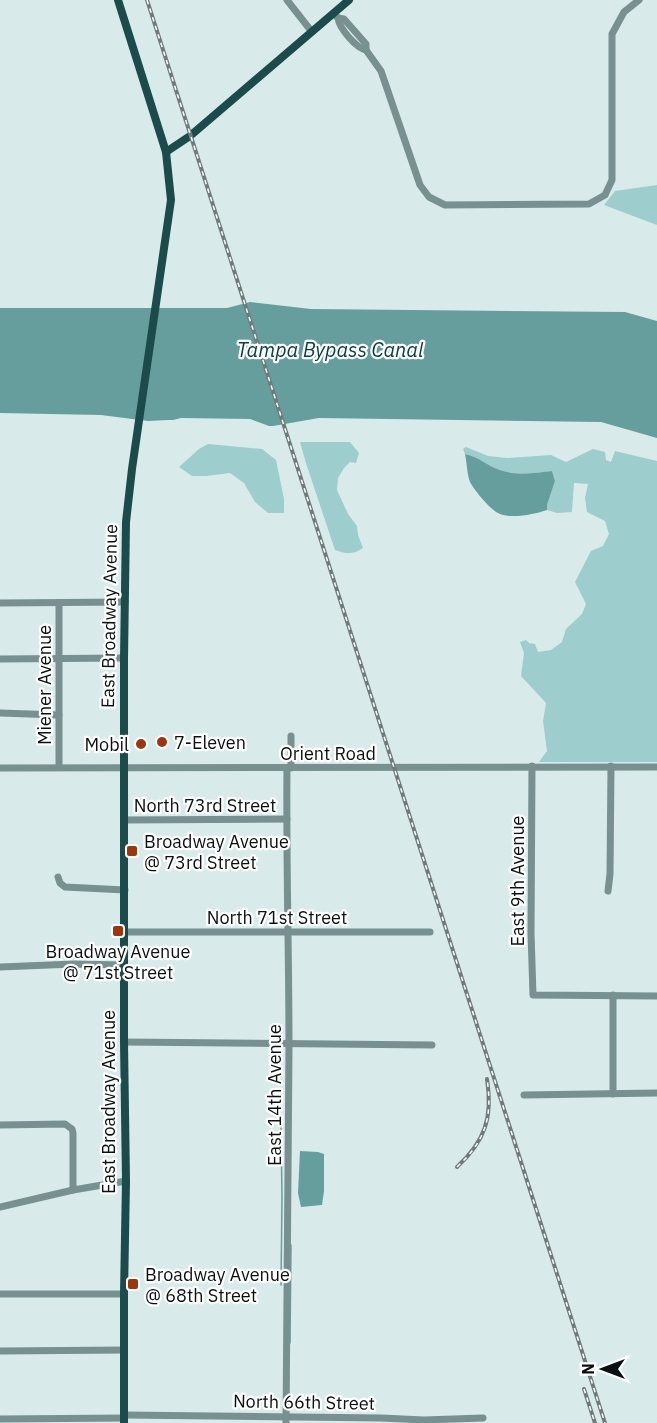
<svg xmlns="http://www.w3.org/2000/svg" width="657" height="1423" font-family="'IBM Plex Sans',sans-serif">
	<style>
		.green { fill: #9ecdcd }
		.water { fill: #669e9e }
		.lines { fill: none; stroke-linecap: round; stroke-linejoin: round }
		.stream { stroke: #669e9e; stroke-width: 1.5 }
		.minor { stroke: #799090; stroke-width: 7 }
		.major { stroke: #1c4b4b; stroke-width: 8 }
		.rail-casing { stroke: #6f7b7b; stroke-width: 4 }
		.rail { stroke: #fff; stroke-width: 1.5; stroke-dasharray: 4.5; stroke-linecap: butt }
		.poi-dot { fill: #9c360e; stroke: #fff; stroke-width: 2 }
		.labels { text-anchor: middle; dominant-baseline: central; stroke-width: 4.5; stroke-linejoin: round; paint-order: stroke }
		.street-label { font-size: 18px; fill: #0a1010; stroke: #fff }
		.poi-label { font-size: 18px; fill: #0a1010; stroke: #fff; text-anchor: start }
		.water-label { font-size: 20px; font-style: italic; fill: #0a4041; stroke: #fff }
	</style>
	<rect width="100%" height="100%" fill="#d9eaea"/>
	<g class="green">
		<polygon points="657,185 657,225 604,205 615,191"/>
		<path d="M300 442H350L359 453 356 463 350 462 344 468 338 478 337 490 348 514 357 526 358 535 363 548C353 555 346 554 335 550L306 463Z"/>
		<polygon points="208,444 262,449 276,460 284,499 284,513 268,513 255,502 244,483 230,473 206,476 192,476 179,467 199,449"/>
		<path d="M466 447 488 456 507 458 551 455 566 462 593 449 605 452 606 460 611 462 615 451 657 461V762H539L547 751 543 721 546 703 521 676 524 653 520 642 526 640 529 643 535 644 538 652 551 650 562 642 566 629 582 614 586 604 575 582 591 551 603 546 609 534 605 521 587 512 585 498 588 484 574 483 572 512 557 513 547 510V505L555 481 552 471C534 473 518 476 500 470 487 466 480 457 465 454L463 449Z"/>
	</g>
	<g class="water">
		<polygon points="250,302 311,309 625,312 657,321 657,438 601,422 319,418 273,426 269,426 250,419 181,418 173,420 168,420 148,421 101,415 0,413 0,308 227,308"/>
		<path d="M465 454C480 457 487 466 500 470 518 476 534 473 552 471L555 481 547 505V510C535 514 513 519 500 514 490 510 475 491 470 482 467 474 467 463 465 454Z"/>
		<polygon points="300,1151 318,1152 324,1154 324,1191 322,1205 301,1207 298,1193"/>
	</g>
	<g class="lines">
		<g class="stream">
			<polyline points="281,1128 282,1197 281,1285"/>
			<polyline points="290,1343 291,1245"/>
		</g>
		<g class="minor">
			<polyline points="287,0 312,32"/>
			<polyline points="336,16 338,18 344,19 366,44 366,50"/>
			<path d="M338 18C339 28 356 48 366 50L381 71 420 185 429 197 445 205 589 204 605 195 612 180V34L624 12 639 0"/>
			<polyline points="0,603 125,602"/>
			<polyline points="0,659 124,658"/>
			<polyline points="0,713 59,715"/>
			<polyline points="532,766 531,933 533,995 657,996"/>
			<polyline points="59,767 59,604"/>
			<polyline points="0,768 657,767"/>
			<polyline points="291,768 291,736"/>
			<polyline points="124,820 287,819"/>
			<polyline points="58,877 60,883 65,887 125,890"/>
			<polyline points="608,891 610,874 611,766"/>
			<polyline points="125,932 430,932"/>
			<polyline points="0,967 74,964 124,965"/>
			<polyline points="613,995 613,1094"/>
			<polyline points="124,1042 432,1045"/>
			<polyline points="524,1095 657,1093"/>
			<polyline points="0,1125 65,1124 72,1129 73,1133 73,1190"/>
			<polyline points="0,1207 73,1190 126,1181"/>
			<polyline points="0,1294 124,1294"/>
			<polyline points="0,1351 124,1350"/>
			<polyline points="124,1415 381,1418 424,1420 483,1418"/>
			<polyline points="0,1419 124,1418"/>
			<path d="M286 1423C286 1297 289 1171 289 1046 289 953 286 861 287 768"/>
		</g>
		<g class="major">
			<polyline points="118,0 166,152 171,200 132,469 126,522 124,658 124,1042 126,1181 124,1294 124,1423"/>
			<polyline points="166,152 190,136 349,0"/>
		</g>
		<g class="rail-casing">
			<g id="rail">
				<polyline points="147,0 605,1423"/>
				<path d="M457 1167C485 1141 493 1118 487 1079"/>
				<polyline points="584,1389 595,1423"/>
			</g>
		</g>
		<use href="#rail" class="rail"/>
	</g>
	<g class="poi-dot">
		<circle cx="162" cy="742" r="6"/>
		<circle cx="141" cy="744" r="6"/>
		<rect x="126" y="845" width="12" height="12" rx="3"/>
		<rect x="112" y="925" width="12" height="12" rx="3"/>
		<rect x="127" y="1278" width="12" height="12" rx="3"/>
	</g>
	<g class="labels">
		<g class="street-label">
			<text transform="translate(109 616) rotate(-89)">East Broadway Avenue</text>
			<text transform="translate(44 685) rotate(-90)">Miener Avenue</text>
			<text x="328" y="753">Orient Road</text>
			<text x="205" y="805">North 73rd Street</text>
			<text transform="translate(517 881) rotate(-90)">East 9th Avenue</text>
			<text x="277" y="917">North 71st Street</text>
			<text transform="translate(274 1095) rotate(-90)">East 14th Avenue</text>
			<text transform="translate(108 1102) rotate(-90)">East Broadway Avenue</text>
			<text transform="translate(304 1402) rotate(1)">North 66th Street</text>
		</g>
		<g class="poi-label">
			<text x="174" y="742">7-Eleven</text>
			<text x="129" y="744" text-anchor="end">Mobil</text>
			<text x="144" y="841">Broadway Avenue<tspan x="144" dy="21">@ 73rd Street</tspan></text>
			<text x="118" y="951" text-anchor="middle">Broadway Avenue<tspan x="118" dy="21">@ 71st Street</tspan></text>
			<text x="145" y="1274">Broadway Avenue<tspan x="145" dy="21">@ 68th Street</tspan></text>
		</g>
		<g class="water-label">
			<text x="330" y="349">Tampa Bypass Canal</text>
		</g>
	</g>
	<g transform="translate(603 1369) rotate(270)" stroke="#ffffff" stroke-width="4.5" paint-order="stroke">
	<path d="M0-4.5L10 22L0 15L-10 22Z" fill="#0a1010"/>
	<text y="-9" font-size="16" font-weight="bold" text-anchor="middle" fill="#0a1010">N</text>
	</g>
</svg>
